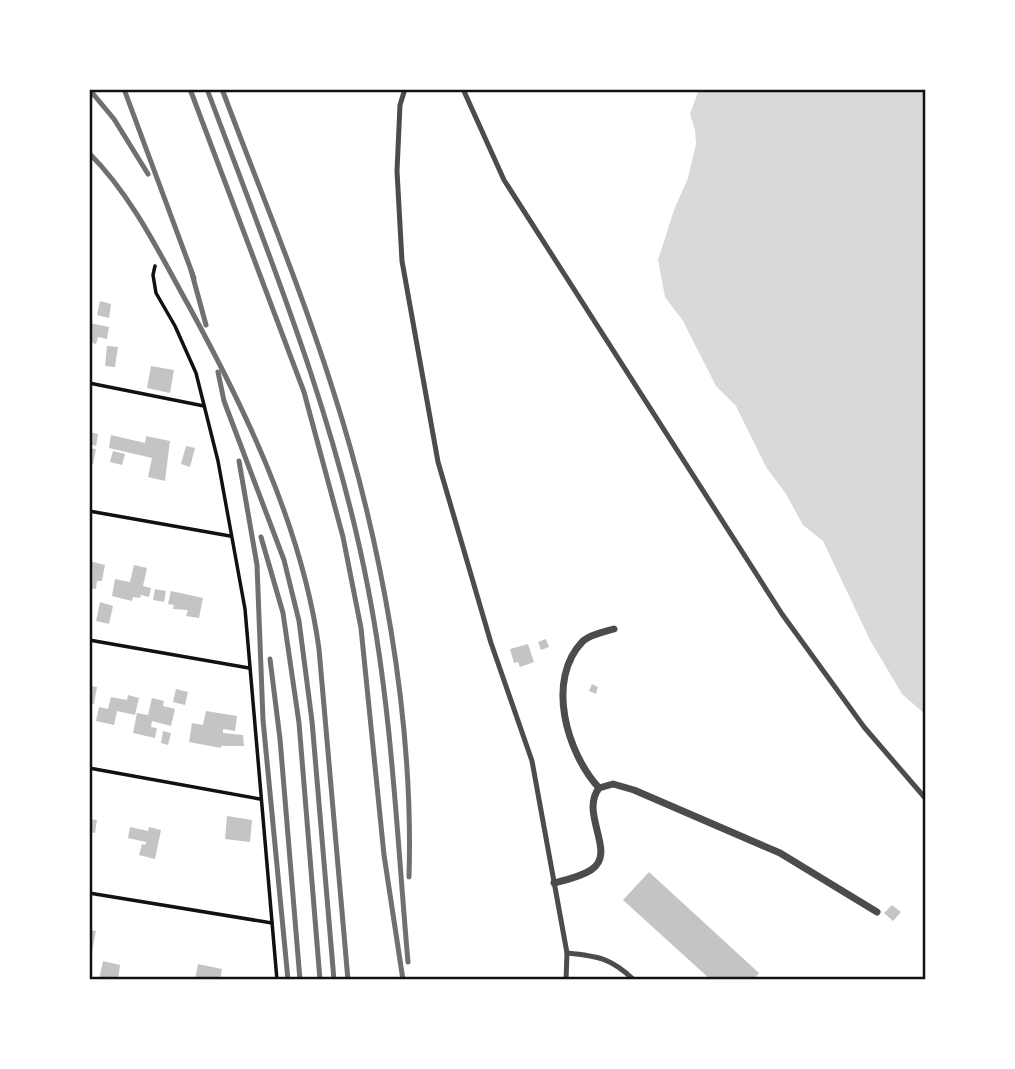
<svg xmlns="http://www.w3.org/2000/svg" width="1015" height="1069" font-family="Mulish,sans-serif">
	<style>
		.water { fill: #d9d9d9 }
		.building { fill: #c4c4c4 }
		.lines { fill: none; stroke-linecap: round; stroke-linejoin: round }
		.path { stroke: #111; stroke-width: 3.5 }
		.service { stroke: #4c4c4c; stroke-width: 5 }
		.minor { stroke: #4c4c4c; stroke-width: 7 }
		.rail { stroke: #707070; stroke-width: 5 }
		.neatline { fill: none; stroke: #111; stroke-width: 2.5 }
	</style>
	<rect width="100%" height="100%" fill="#fff"/>
	<polygon class="water" points="699,89 926,89 926,715 902,694 870,640 823,541 803,525 786,494 766,467 736,406 716,386 683,321 665,297 658,260 674,210 688,178 696,144 695,130 690,114"/>
	<g class="building">
		<polygon points="100,301 111,304 109,318 97,315"/>
		<polygon points="89,323 109,327 107,339 98,337 96,344 89,342"/>
		<polygon points="107,346 118,347 115,367 105,366"/>
		<polygon points="151,366 174,370 170,393 147,388"/>
		<polygon points="89,432 98,434 96,446 89,444"/>
		<polygon points="111,435 145,443 146,436 170,441 165,481 148,477 152,458 109,448"/>
		<polygon points="186,446 195,448 190,467 181,464"/>
		<polygon points="89,448 96,449 93,464 89,463"/>
		<polygon points="113,451 125,454 122,465 110,462"/>
		<polygon points="89,561 105,565 102,581 97,581 96,589 89,588"/>
		<polygon points="134,565 147,568 143,586 151,588 149,597 141,595 140,598 133,597 132,601 112,596 115,579 130,582"/>
		<polygon points="155,589 166,591 164,602 153,600"/>
		<polygon points="171,591 203,598 199,618 186,616 188,610 173,609 174,605 168,604"/>
		<polygon points="100,602 113,606 109,624 96,621"/>
		<polygon points="546,639 549,647 541,650 538,642"/>
		<polygon points="528,644 534,662 520,667 518,662 514,663 510,649"/>
		<polygon points="592,684 598,687 596,694 589,691"/>
		<polygon points="90,686 97,687 94,704 89,703"/>
		<polygon points="176,689 188,692 185,705 173,702"/>
		<polygon points="128,695 139,698 135,715 117,711 114,725 96,721 99,707 108,709 111,697 127,700"/>
		<polygon points="152,698 164,701 163,706 175,709 171,726 152,721 151,727 157,728 155,738 133,733 137,713 148,715"/>
		<polygon points="206,711 237,716 235,731 223,729 223,733 243,735 244,746 221,746 221,748 189,742 192,723 203,725"/>
		<polygon points="163,731 171,733 168,745 161,743"/>
		<polygon points="227,816 252,820 250,842 225,839"/>
		<polygon points="89,819 97,820 95,833 89,832"/>
		<polygon points="130,827 148,831 149,827 161,830 155,859 139,855 142,844 145,845 146,842 128,838"/>
		<polygon points="649,872 759,973 753,980 711,980 623,900"/>
		<polygon points="892,905 901,912 893,921 884,913"/>
		<polygon points="89,929 96,931 92,952 89,951"/>
		<polygon points="103,961 120,965 118,980 99,980"/>
		<polygon points="198,964 222,969 220,980 195,980"/>
	</g>
	<g class="lines">
		<g class="path">
			<polyline points="155,266 153,275 156,293 175,326 196,373 218,461 245,609 277,980"/>
			<polyline points="89,383 204,406"/>
			<polyline points="89,511 230,536"/>
			<polyline points="89,640 249,668"/>
			<polyline points="89,768 260,799"/>
			<polyline points="89,893 272,923"/>
		</g>
		<g class="service">
			<polyline points="405,89 400,105 397,171 402,261 438,462 491,643 532,761 567,953 566,980"/>
			<polyline points="463,89 504,180 782,614 864,727 926,799"/>
			<path d="M567 953C598 956 611 958 634 980"/>
		</g>
		<g class="minor">
			<path d="M599 788C567 753 545 680 583 641 591 634 604 632 614 629"/>
			<path d="M554 883C566 880 580 877 591 870 618 853 579 814 599 788L613 784 634 790 780 853 877 912"/>
		</g>
		<g class="rail">
			<polyline points="89,89 114,119 148,174"/>
			<polyline points="124,89 194,278"/>
			<polyline points="190,89 304,392 343,537 361,628 384,855 403,980"/>
			<path d="M207 89C268 253 335 415 368 588 392 711 397 838 408 962"/>
			<path d="M222 89C259 188 300 286 332 387 381 539 414 717 409 877"/>
			<path d="M89 153C128 192 154 242 180 290 241 400 302 524 319 649L348 980"/>
			<polyline points="191,270 206,325"/>
			<polyline points="218,372 224,401 284,560 299,621 312,721 334,980"/>
			<polyline points="239,461 257,565 263,720 288,980"/>
			<polyline points="261,537 283,613 299,723 320,980"/>
			<polyline points="270,659 280,739 300,980"/>
		</g>
	</g>
	<rect width="1015" height="1069" fill="none" stroke="#ffffff" stroke-width="182"/>
	<rect x="91" y="91" width="833" height="887" class="neatline"/>
</svg>
